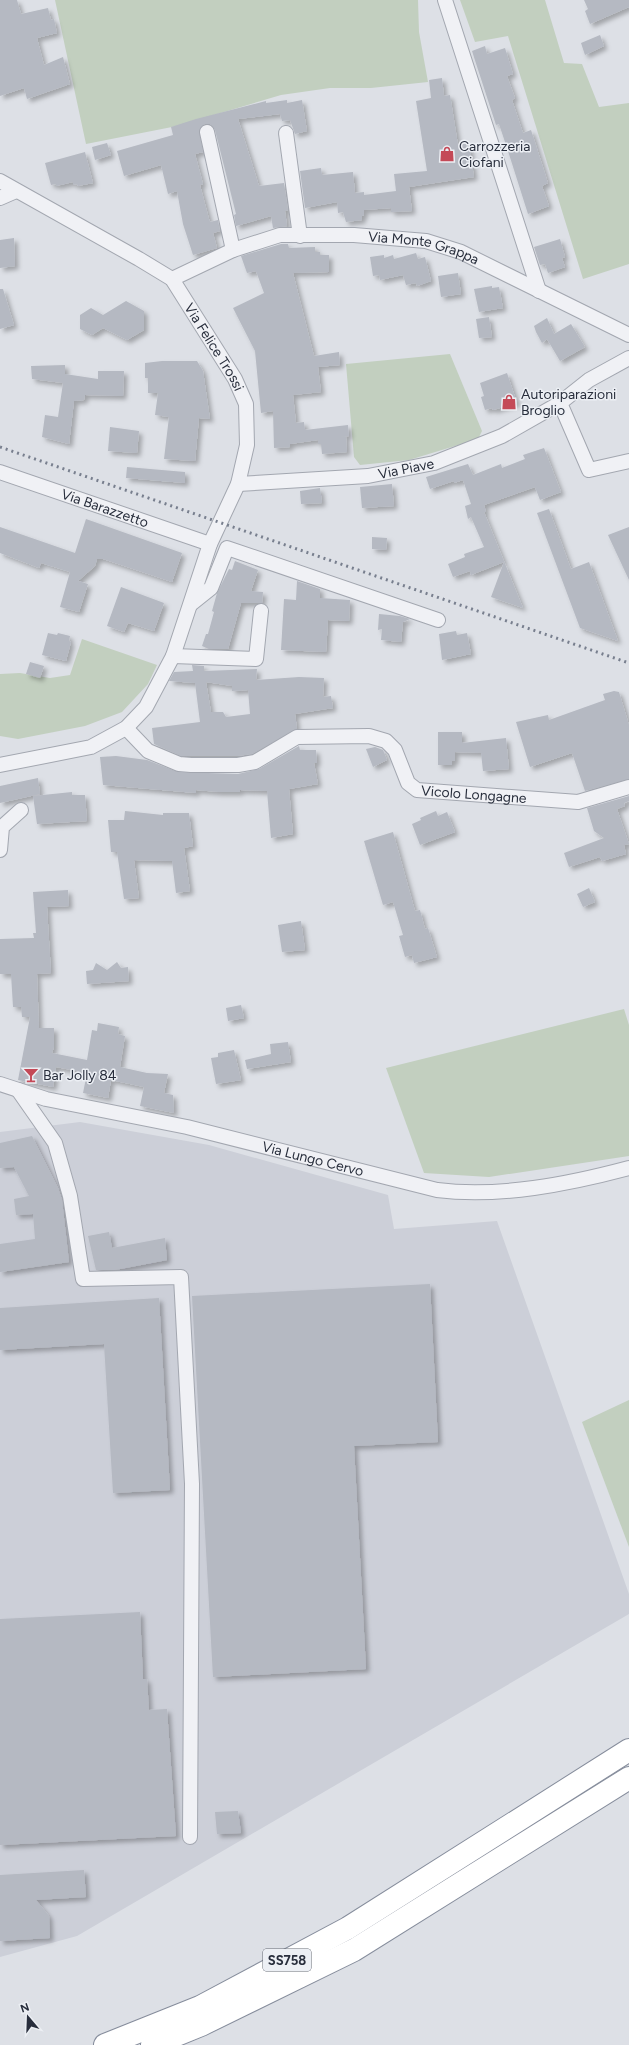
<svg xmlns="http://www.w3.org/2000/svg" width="629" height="2045" font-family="Figtree,sans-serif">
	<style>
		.built { fill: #cccfd8 }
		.green { fill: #c2cfbf }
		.building { fill: #b5b9c2; fill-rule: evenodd; filter: url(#shadow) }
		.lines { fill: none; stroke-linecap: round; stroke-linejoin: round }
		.street-casing { stroke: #a3a7b0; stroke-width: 16 }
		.highway-casing { stroke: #868d9c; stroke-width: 24 }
		.street { stroke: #f0f1f5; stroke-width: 14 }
		.highway { stroke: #fff; stroke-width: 22 }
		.rail { stroke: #787f8e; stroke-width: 3; stroke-dasharray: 2 4; stroke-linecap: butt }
		.labels { text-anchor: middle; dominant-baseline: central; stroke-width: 3; stroke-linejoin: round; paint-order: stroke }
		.shield { fill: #eceff4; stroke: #636873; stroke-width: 1 }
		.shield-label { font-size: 13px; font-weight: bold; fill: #282e3c }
		.poi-label { font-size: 14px; fill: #282e3c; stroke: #eceff4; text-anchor: start }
		.street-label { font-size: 14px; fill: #282e3c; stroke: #eceff4 }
	</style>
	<defs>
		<filter id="shadow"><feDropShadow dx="3.5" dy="3.5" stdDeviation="2" flood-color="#0004"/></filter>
	</defs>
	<rect width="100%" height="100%" fill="#dde0e6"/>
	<polygon class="built" points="80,1122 209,1145 388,1195 394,1229 497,1221 629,1594 629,1614 77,1936 0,1957 0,1132"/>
	<g class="green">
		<polygon points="55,0 418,0 419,32 428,82 371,88 330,88 281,95 177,126 86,144"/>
		<polygon points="460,0 545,0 564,63 582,64 599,107 629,103 629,264 583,279 508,36 475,42"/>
		<polygon points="450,354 482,431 478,439 409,460 360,465 354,457 346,364"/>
		<polygon points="82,639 157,665 148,684 122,712 85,726 18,739 0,736 0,674 20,673 50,678 70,675"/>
		<polygon points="624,1009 629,1025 629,1156 489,1177 424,1173 386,1068"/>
		<polygon points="629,1400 629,1547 582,1422"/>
	</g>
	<g class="building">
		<polygon points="0,0 17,0 21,14 48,8 51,20 54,19 57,33 37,38 44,65 63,57 70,84 27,99 24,88 0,96"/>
		<polygon points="584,0 629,0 629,7 590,24 585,11 588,9"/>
		<polygon points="600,35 604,46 585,55 581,43"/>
		<polygon points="485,46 487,54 505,48 513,74 507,76 515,98 512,100 523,133 531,130 548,183 542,186 549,206 528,214 508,151 499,124 496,125 472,51"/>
		<polygon points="442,78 444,96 450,95 458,145 469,143 474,177 409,187 412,211 391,212 391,208 364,210 364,215 362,216 362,220 346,222 343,212 338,213 337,202 305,208 300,171 321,168 322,175 353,172 355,193 364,192 364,195 396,191 394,174 427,171 416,101 431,98 429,80"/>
		<polygon points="287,100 287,103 302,100 307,131 295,134 290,120 282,121 280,114 238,119 259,186 284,183 288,210 285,211 287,226 273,228 271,216 236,226 234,215 236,214 215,130 210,124 205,124 199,130 203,152 195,154 203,184 200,185 209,219 210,222 218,220 220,231 213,233 217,248 193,255 183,224 177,191 168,194 161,165 124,176 117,151 173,135 171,127 196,119 266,101 266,103"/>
		<polygon points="107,143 111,155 95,160 92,147"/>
		<polygon points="85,152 93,183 78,186 77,184 73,185 73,182 56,186 56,184 51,185 45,163"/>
		<polygon points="14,238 15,266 0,268 0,240"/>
		<polygon points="560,239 565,257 562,258 565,267 548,273 545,264 540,265 534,247"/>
		<polygon points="281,244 288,244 289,248 315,247 315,252 320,252 320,255 329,255 329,272 293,273 314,356 339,352 340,365 318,367 321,392 293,395 296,423 304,422 305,430 348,425 349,436 339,437 346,436 347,452 322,454 321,444 318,444 318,440 290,444 290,447 274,448 273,411 261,413 255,351 233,308 264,293 256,271 247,273 241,256"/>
		<polygon points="416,253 418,259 425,257 431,281 417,286 416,283 406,285 403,275 380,280 379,275 373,276 370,257 384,255 384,258 393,255 394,259"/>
		<polygon points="458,273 461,294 441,297 438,276"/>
		<polygon points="492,286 492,288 499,287 503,308 479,312 474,289"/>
		<polygon points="0,289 3,289 14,325 0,329"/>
		<polygon points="126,301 144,311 144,330 127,340 103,328 92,335 80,329 80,315 91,308 103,315"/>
		<polygon points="489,317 492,337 479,338 476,319"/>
		<polygon points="547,318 554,334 571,324 585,347 560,361 547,339 542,343 536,332 534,326"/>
		<polygon points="162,361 197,361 203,371 210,419 199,418 195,461 164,459 169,417 155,415 158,393 148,393 148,378 145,378 145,363"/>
		<polygon points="65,365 65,374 98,379 98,371 124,371 123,396 85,395 84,400 74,401 69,444 42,437 45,415 58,417 63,383 32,379 31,366"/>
		<polygon points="507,373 517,403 493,410 492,408 485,410 481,397 484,396 480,383"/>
		<polygon points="110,427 139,431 137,453 108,451"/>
		<polygon points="544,448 561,492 540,500 535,487 484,505 486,512 484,512 523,608 491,597 504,562 471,575 470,571 453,577 448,564 465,557 464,554 484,547 471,517 468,519 465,506 471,504 463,480 454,483 454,481 430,489 426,477 468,464 473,475 501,464 502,468 525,459 523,455"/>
		<polygon points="127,467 185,472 185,483 126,478"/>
		<polygon points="392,484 394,506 362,508 360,487"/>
		<polygon points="320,488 322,503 301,504 300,491"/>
		<polygon points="549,509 571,569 589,562 618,641 580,628 537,513"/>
		<polygon points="86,519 182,553 172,582 103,559 97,559 95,566 78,581 88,584 79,612 60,607 70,572 41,563 39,568 0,553 0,527 75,553"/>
		<polygon points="629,527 629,580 608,535"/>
		<polygon points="372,537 387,538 386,550 372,549"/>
		<polygon points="235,561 258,570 251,591 263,592 262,603 241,603 228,649 209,649 202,646 206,634 208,634 214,612 212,611 217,593 229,569 232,570"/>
		<polygon points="297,581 320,589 320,598 350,600 349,621 328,620 326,652 281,650 284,599 296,600"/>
		<polygon points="121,587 164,603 154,631 128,623 124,632 107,626"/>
		<polygon points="379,614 400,616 410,619 403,622 401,642 381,640 382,629 378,630"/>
		<polygon points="456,631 457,635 467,633 471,654 442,660 439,634"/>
		<polygon points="48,633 57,635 58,633 70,636 69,641 71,642 66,661 42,655"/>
		<polygon points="30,662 44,666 40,678 26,674"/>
		<path d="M192 665 204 666V671L257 669 256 680 299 677 324 678 323 697 331 696 333 708 295 714 297 729 252 754 237 756H181L154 744 152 728 200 722 195 683 169 681 174 672 193 671ZM206 682 232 686V691L248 690 250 714 226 717 223 712H211Z"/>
		<polygon points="614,691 619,692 629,725 629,779 585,791 572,753 530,767 516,722 548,715 549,720 605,700 603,694"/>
		<polygon points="438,732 462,732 462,743 506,738 509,769 483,771 481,753 455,752 455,761 452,761 452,765 438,765"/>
		<polygon points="299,746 300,750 316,750 317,763 314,763 318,784 289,789 293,834 271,838 267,791 240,790 240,792 219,792 196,790 196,793 103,785 100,757 116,756 147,760 178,772 238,774 259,769"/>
		<polygon points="375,747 383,750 387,760 373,767 366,749"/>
		<polygon points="38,778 40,794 0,803 0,786"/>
		<polygon points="72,792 72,795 85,795 87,821 37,824 33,796"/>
		<polygon points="629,796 629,801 624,803 625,806 617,809 629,844 624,845 626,854 602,861 600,857 569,867 564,853 604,838 594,831 587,808"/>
		<polygon points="125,811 163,815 163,813 189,813 193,846 184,848 190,891 176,893 172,861 134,860 139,898 124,899 117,852 111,852 108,820 124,820"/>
		<polygon points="436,811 438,816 447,812 455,832 420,845 412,824 421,820 420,818"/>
		<polygon points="393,832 415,911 420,910 425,929 428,928 437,957 414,963 412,955 405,957 399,936 403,935 393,902 383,905 364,841"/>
		<polygon points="589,888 595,902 583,907 577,894"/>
		<polygon points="68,890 69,906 47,907 51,973 37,974 39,1028 54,1028 54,1047 52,1053 87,1060 92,1030 97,1031 98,1023 119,1027 118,1034 125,1036 120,1067 147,1073 168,1074 164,1093 173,1095 174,1113 140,1106 144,1087 111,1080 108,1098 83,1093 87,1073 56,1067 53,1087 18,1080 30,1017 22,1017 21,1007 13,1007 11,974 0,974 0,939 34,938 33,933 36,933 33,892"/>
		<polygon points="301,921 305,950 282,952 278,925"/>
		<polygon points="117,962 121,968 128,967 129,981 87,984 86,971 93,970 96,963 107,970"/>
		<polygon points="241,1005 244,1018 228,1021 226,1008"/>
		<polygon points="288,1042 291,1062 247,1069 245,1060 271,1054 270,1044"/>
		<polygon points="234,1050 241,1080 216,1084 211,1058 218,1057 218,1053"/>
		<polygon points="32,1136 58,1188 62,1200 69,1262 0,1272 0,1244 35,1239 33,1214 16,1215 14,1199 29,1196 14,1167 0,1168 0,1143"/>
		<polygon points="109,1232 112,1248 165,1238 167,1260 115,1270 96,1270 88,1236"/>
		<polygon points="430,1284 438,1442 354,1446 366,1669 213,1677 192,1296"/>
		<polygon points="159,1298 170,1490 113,1493 104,1344 0,1350 0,1308"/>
		<polygon points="140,1612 143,1679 147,1679 149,1710 167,1709 176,1836 0,1845 0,1619"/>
		<polygon points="238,1811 241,1833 217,1834 215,1812"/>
		<polygon points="84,1870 86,1897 36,1900 49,1916 50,1938 0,1941 0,1875"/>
	</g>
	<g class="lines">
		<g class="street-casing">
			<g id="street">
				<polyline points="445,0 539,291"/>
				<polyline points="207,132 233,250"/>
				<polyline points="286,133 300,236"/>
				<path id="s1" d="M0 181 139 259 172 279 235 379 246 404 247 445 238 484 210 544 173 656 146 707 126 728 91 747 0 765"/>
				<polyline points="0,198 16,191"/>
				<path id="s2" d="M172 279 233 250 280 235H354L426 241 461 252 629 335"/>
				<polyline points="560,403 589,470 629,461"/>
				<path id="s3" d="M0 472 210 544"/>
				<path id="s4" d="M238 484 368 476 434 463 502 436 560 403 589 380 629 358"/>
				<polyline points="191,604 211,588 227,548 438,620"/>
				<polyline points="173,656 256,659 261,611"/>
				<path id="s5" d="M126 728 148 751 179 764 191 765H238L255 762 297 737 369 736 386 741 395 750 408 783 417 790 578 802 629 787"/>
				<polyline points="0,850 2,827 21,810"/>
				<path id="s6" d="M0 1084 46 1099 187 1127 437 1190C499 1198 569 1184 629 1168"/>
				<polyline points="18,1090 55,1143 70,1196 83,1279 181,1277 192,1484 190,1837"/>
			</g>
		</g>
		<g class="highway-casing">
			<g id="highway">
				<polyline points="105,2045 200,2007 348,1928 629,1750"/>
				<polyline points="152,2045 201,2025 354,1950 629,1778"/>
			</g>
		</g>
		<use href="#street" class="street"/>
		<use href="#highway" class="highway"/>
		<polyline class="rail" points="0,447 629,663"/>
	</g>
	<defs>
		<g id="shop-bare" transform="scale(1.2)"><path d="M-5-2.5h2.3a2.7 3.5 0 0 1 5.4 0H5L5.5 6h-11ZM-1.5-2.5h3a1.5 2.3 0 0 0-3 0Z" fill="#c44957" stroke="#eceff4" stroke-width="2.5" paint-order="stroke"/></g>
		<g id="bar-bare" transform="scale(1.2)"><path d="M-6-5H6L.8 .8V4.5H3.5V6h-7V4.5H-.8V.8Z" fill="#c44957" stroke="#eceff4" stroke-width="2.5" paint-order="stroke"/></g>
	</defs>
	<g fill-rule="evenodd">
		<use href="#shop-bare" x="447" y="154"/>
		<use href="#shop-bare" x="509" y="402"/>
		<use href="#bar-bare" x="31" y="1075"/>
	</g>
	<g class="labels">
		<rect class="shield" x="263" y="1949" width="48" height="22" rx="3"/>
		<g class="shield-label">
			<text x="287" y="1960">SS758</text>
		</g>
		<g class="poi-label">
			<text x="459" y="146">Carrozzeria<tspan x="459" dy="16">Ciofani</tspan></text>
			<text x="521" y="394">Autoriparazioni<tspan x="521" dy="16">Broglio</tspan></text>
			<text x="43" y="1075">Bar Jolly 84</text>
		</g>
		<g class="street-label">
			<text stroke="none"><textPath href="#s2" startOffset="262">Via Monte Grappa</textPath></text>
			<text stroke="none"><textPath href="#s1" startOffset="278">Via Felice Trossi</textPath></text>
			<text stroke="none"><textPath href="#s4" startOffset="169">Via Piave</textPath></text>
			<text stroke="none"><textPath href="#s3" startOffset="111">Via Barazzetto</textPath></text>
			<text stroke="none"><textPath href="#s5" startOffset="397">Vicolo Longagne</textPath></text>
			<text stroke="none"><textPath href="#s6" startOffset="322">Via Lungo Cervo</textPath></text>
		</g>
	</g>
	<g transform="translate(28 2017) rotate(341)" stroke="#eceff4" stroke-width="3" paint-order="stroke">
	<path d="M0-3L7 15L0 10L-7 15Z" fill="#282e3c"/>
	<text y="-6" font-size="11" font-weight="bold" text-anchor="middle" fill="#282e3c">N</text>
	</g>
</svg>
